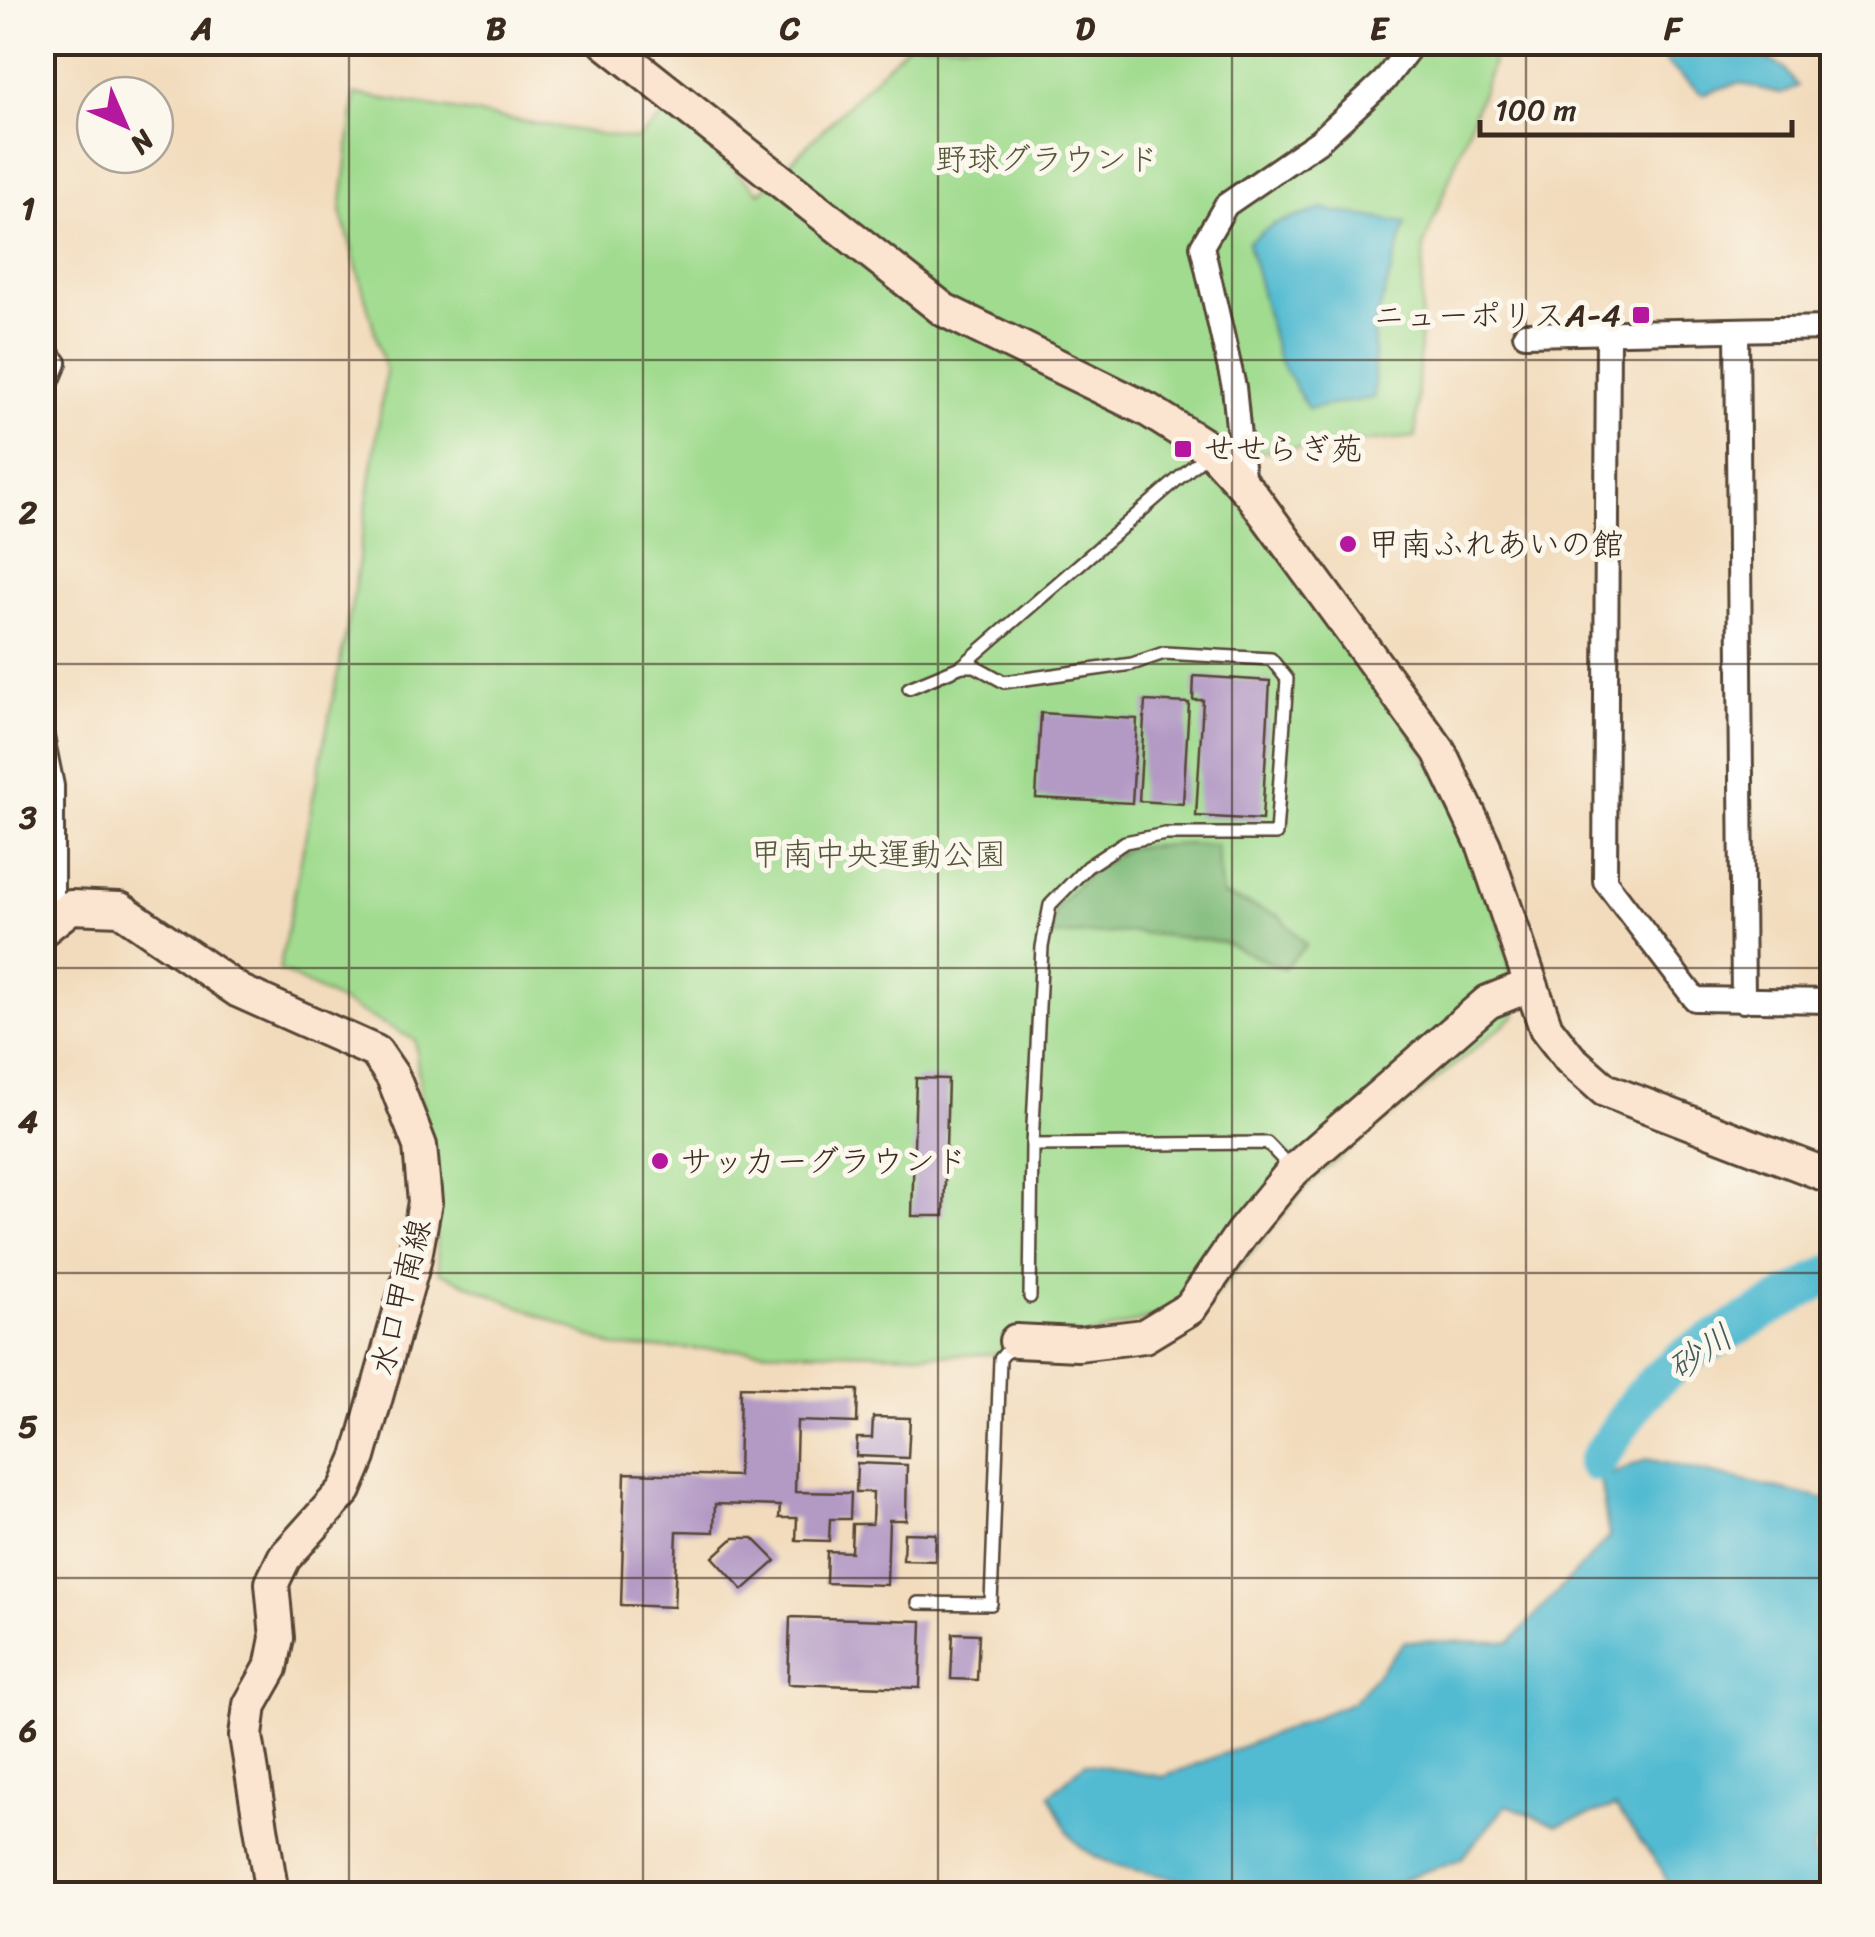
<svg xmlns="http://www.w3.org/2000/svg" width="1875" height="1937" font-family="Sriracha,'Klee One',sans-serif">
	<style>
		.green { fill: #a0db8f; stroke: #6e8256; stroke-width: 2.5 }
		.forest { fill: #80bb7a; stroke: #5e724c; stroke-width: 2.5 }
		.water { fill: #53bbd1; stroke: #477278; stroke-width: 2.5 }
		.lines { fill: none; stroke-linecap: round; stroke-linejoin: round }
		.river { stroke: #53bbd1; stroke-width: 38 }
		.building { fill: #b39ac5 }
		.lane-casing { stroke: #564536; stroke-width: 16 }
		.street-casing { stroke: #564536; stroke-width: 28 }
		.secondary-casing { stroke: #564536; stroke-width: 38 }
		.lane { stroke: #fff; stroke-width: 11 }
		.street { stroke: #fff; stroke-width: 22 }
		.secondary { stroke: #fce5d0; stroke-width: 32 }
		.grid { fill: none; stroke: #3b2a1e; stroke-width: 2.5; stroke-opacity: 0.55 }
		.poi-dot { fill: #b5179e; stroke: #fbf7ec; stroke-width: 4 }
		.labels { text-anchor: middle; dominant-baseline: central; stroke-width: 10; stroke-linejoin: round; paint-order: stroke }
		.park-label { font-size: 32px; fill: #54563a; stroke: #fbf7ec }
		.poi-label { font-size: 32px; fill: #3b2a1e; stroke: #fbf7ec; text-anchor: start }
		.street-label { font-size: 32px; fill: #3b2a1e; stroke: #fbf7ec }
		.water-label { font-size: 35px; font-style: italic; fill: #435d5d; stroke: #fbf7ec }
		.neatline { fill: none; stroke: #3b2a1e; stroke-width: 4 }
		.grid-label { font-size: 32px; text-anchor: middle; font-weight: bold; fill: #3b2a1e }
	</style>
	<rect width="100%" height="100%" fill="#fbf7ec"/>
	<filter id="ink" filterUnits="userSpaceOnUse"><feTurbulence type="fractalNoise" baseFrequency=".01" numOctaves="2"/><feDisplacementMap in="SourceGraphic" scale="20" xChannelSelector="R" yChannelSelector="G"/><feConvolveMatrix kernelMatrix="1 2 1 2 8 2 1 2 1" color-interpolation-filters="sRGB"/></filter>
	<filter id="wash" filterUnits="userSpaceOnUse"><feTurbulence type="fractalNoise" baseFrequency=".0048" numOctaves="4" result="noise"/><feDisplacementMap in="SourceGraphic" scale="40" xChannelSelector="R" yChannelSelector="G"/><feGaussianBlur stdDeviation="2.25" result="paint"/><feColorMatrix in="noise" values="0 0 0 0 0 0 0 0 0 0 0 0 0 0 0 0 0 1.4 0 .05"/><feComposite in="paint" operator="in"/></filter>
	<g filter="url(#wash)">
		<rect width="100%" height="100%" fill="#f2dbbc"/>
		<path class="green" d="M909 43H1494L1492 66 1424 245 1416 437 1183 459 1226 482C1345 643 1500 806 1516 1015L1309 1183 1211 1300 1034 1352 966 1355 614 1347 439 1272 415 1040 279 970 354 592 386 372 341 211 355 94 636 140 669 112 760 193Z"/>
		<polygon class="forest" points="1186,844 1216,845 1222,895 1280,916 1306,945 1283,969 1223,942 1132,932 1051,936 1056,907 1089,873 1127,848"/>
		<g class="water">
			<polygon points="1670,43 1735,43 1783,67 1798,86 1782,94 1738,83 1702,94 1665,62"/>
			<polygon points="1322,209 1406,223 1374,328 1374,398 1308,409 1278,358 1248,242 1274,224"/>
			<path d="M1647 1459 1832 1501V1784L1812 1855 1832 1880V1894H1672L1661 1868 1615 1807 1557 1825 1507 1805 1461 1859 1378 1888 1374 1894H1220C1179 1870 1115 1878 1078 1844 1066 1834 1058 1809 1050 1795L1085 1763 1163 1777 1236 1749 1353 1702 1405 1641 1510 1642 1609 1537 1600 1479Z"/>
		</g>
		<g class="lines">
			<polyline class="river" points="1596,1463 1641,1395 1683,1357 1832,1273"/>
		</g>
		<g id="blocks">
			<g class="building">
				<polygon points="1194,676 1270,681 1262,820 1196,816 1203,700 1193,700"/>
				<polygon points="1145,701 1189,703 1183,804 1139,801"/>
				<polygon points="1041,713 1137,719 1132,803 1036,798"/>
				<polygon points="916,1078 948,1079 944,1216 912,1216"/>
				<polygon points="740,1387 858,1390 857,1423 797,1421 795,1492 851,1493 850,1519 830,1519 829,1541 796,1540 797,1518 779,1518 780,1506 715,1504 714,1532 677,1531 674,1607 621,1605 625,1473 738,1476"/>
				<polygon points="873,1417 910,1418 908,1458 856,1456 857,1438 872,1438"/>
				<polygon points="857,1463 907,1465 906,1520 889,1520 887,1585 826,1583 827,1551 851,1552 852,1524 872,1524 873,1492 856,1492"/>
				<polygon points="904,1533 936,1534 935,1561 903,1560"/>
				<polygon points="734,1538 753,1538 776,1561 743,1590 713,1557"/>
				<polygon points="790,1617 922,1621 920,1688 788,1684"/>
				<polygon points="953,1633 979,1634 977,1680 951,1679"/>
			</g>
		</g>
	</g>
	<g filter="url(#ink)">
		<use href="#blocks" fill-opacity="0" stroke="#564536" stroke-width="2.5"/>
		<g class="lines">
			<g class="lane-casing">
				<g id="lane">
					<polyline points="962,666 975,666 1004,682 1132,664 1164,653 1271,659 1287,679 1276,834 1165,834 1125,842 1087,867 1050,905 1042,947 1032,1145 1030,1297"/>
					<polyline points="909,688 962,666 1208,453"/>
					<polyline points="1032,1145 1267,1143 1291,1168"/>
					<polyline points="918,1603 991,1604 1000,1359 1013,1344"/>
				</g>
			</g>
			<g class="street-casing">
				<g id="street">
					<polyline points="1475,42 1480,47 1488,42"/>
					<polyline points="1737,330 1743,1001"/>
					<polyline points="1525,334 1832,328"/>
					<polyline points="1608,334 1605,881 1695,999 1832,1001"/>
					<polyline points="42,349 55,363 42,394"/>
					<polyline points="1244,486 1234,387 1202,246 1226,205 1319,141 1384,81 1414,42"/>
					<polyline points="42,737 52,786 52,919"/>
				</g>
			</g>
			<g class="secondary-casing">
				<g id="secondary">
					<polyline points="605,42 944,310 1148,410 1211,450 1251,494 1439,751 1484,846 1546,1028 1570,1059 1605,1090 1832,1177"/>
					<polyline points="42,930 71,907 120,909 239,991 376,1052 393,1077 420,1146 425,1202 414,1262 359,1457 345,1490 284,1558 272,1583 277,1638 271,1668 250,1705 246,1736 272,1894"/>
					<polyline points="1016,1341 1078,1344 1144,1336 1190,1308 1241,1234 1293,1171 1488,1002 1528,986"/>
				</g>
			</g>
			<use href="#lane" class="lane"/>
			<use href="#street" class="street"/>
			<use href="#secondary" class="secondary"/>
		</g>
	</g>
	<path class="grid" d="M349 42V1894M643 42V1894M938 42V1894M1232 42V1894M1526 42V1894M42 360H1832M42 664H1832M42 968H1832M42 1273H1832M42 1578H1832"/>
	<g class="poi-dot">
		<rect x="1631" y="305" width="20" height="20" rx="5"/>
		<rect x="1173" y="439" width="20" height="20" rx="5"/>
		<circle cx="1348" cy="544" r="10"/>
		<circle cx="660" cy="1161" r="10"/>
	</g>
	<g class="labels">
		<g class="park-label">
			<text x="1047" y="159">野球グラウンド</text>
			<text x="878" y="854">甲南中央運動公園</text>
		</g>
		<g class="poi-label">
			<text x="1621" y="315" text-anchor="end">ニューポリスA-4</text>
			<text x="1203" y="449">せせらぎ苑</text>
			<text x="1368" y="544">甲南ふれあいの館</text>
			<text x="680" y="1161">サッカーグラウンド</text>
		</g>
		<g class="street-label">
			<text transform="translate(401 1297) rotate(-76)">水口甲南線</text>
		</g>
		<g class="water-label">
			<text transform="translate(1700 1352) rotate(-34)">砂川</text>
		</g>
	</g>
	<rect width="1875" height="1937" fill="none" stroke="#fbf7ec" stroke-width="110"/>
	<g transform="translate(125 125) rotate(135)"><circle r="48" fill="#fbf7ec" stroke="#aea59a" stroke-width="2.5"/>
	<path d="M0-8L18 38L0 25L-18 38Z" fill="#b5179e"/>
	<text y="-15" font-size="28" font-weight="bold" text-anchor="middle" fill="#3b2a1e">N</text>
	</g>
	<path d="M1480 120v15h312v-15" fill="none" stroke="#3b2a1e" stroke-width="5"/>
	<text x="1495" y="120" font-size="30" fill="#3b2a1e" stroke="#fbf7ec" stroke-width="8" paint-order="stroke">100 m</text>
	<rect x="55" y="55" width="1765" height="1827" class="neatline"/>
	<g class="grid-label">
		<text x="202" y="39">A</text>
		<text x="496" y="39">B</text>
		<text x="790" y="39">C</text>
		<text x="1085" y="39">D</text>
		<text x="1379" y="39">E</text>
		<text x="1673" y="39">F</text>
		<text x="28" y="219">1</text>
		<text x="28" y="523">2</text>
		<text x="28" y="828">3</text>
		<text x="28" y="1132">4</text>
		<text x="28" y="1437">5</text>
		<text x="28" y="1741">6</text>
	</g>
</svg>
